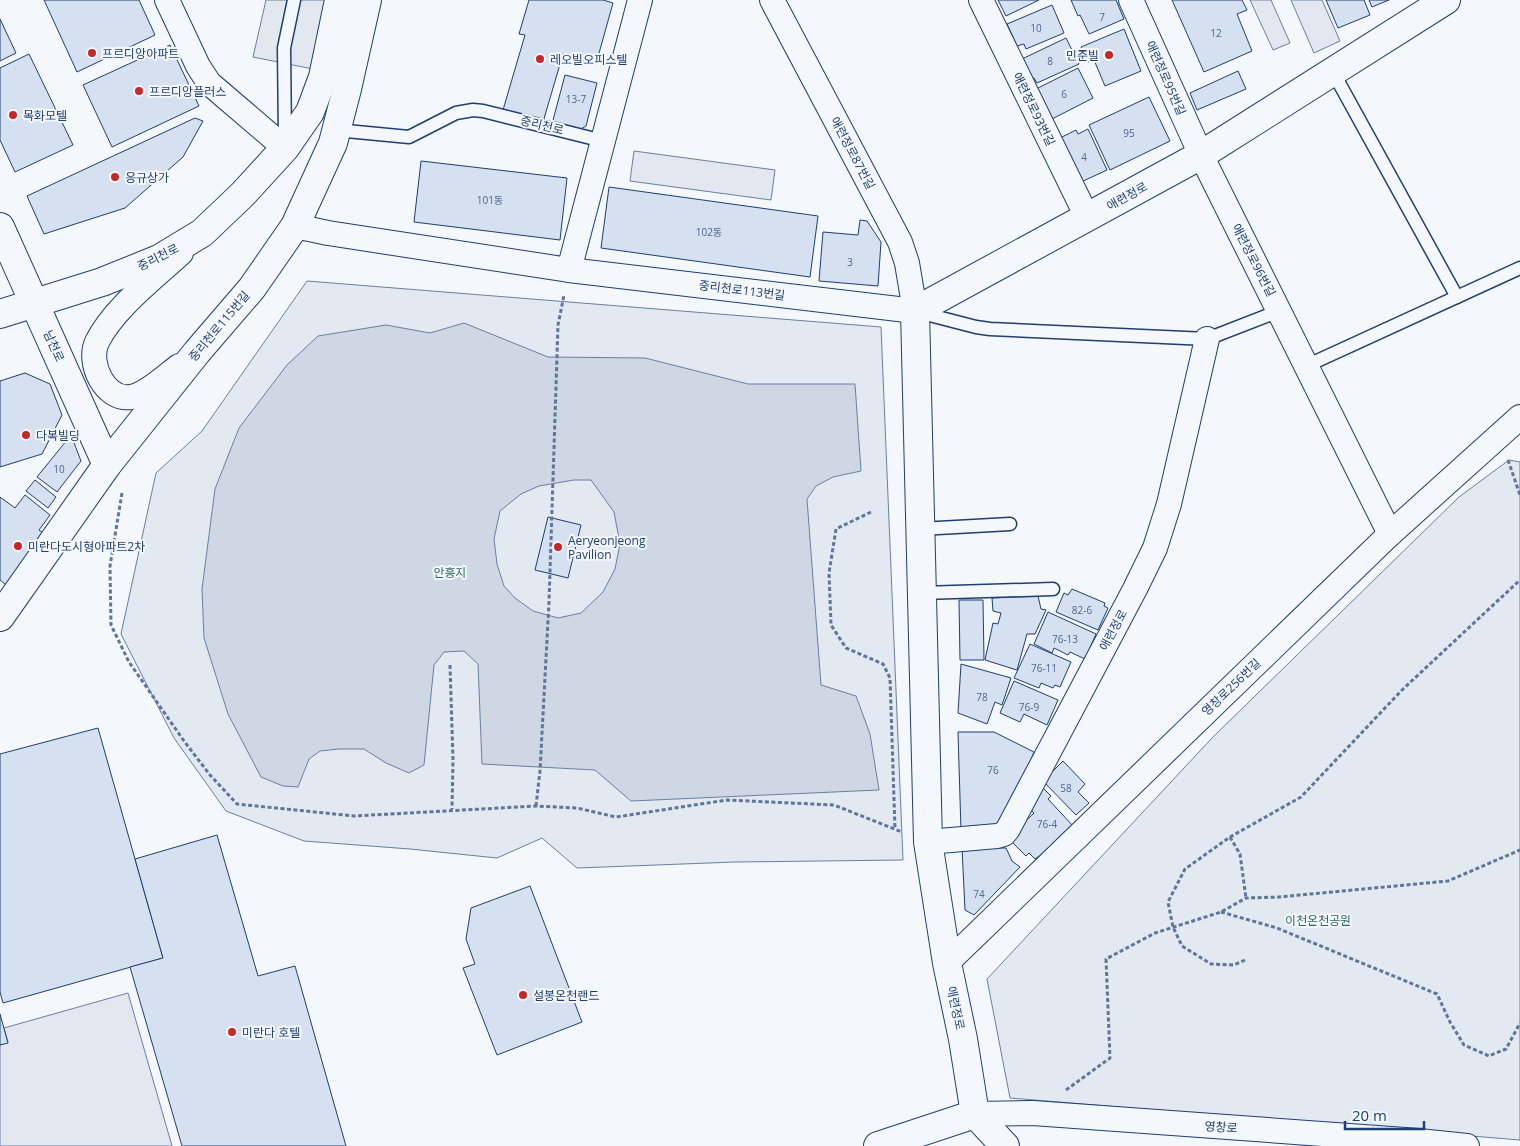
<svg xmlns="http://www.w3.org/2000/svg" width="1520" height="1146" font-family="'Open Sans','Noto Sans KR',sans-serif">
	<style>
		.green { fill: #e3e9f0; stroke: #687fa3 }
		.parking { fill: #e3e8f0; stroke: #687fa3 }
		.water { fill: #cfd7e4; stroke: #687fa3; fill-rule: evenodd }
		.building { fill: #d5e0f0; stroke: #1d3f73 }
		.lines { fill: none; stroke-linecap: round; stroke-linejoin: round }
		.lane-casing { stroke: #1d3f73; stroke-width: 15 }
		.street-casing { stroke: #1d3f73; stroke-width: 26 }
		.secondary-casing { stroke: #1d3f73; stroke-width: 30 }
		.path { stroke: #5e769c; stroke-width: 3; stroke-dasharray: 4 2.5; stroke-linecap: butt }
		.lane { stroke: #f4f7fb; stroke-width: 12 }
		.street { stroke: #f4f7fb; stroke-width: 24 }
		.secondary { stroke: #f4f7fb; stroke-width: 28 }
		.poi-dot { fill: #c62828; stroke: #f4f7fb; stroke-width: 2 }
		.labels { text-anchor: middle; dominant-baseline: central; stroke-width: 4; stroke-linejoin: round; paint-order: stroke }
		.number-label { font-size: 10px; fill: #4b6792 }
		.poi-label { font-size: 12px; fill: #1d3f73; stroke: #f4f7fb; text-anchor: start }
		.street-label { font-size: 12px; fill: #1d3f73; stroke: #f4f7fb }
		.park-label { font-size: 12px; fill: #2c6c60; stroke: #f4f7fb }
	</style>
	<rect width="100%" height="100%" fill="#f4f7fb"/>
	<g class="green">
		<polygon points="307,281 881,327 903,860 735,862 577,868 542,838 497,858 410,849 304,841 226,811 174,738 121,634 156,473 202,431"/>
		<polygon points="1509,460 1520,462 1520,1140 1010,1098 987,979 1213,737 1459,497"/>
	</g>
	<g class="parking">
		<polygon points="266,0 328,0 313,69 253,57"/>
		<polygon points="1250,0 1271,0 1290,43 1273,50"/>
		<polygon points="1291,0 1322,0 1340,41 1314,53"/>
		<polygon points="634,151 775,170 771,200 630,181"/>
		<polygon points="128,993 172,1146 0,1146 0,1045 8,1042 4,1028"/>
	</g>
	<path class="water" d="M464 323 548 357 645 358 748 384H855L861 471 833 477 816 486 807 499 821 685 856 696 870 734 879 790 631 801 595 770 482 764 478 664 464 651 444 652 434 665 424 765 409 773 386 763 364 749H339L320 751 309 759 298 787 283 786 261 777 228 714 204 638 202 589 215 489 239 428 287 365 318 336 386 325 430 333ZM574 480H591L614 512 620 544 615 569 603 592 581 613 558 618 533 611 515 598 504 586 497 564 494 539 500 511 521 494 539 486Z"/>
	<g class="building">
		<polygon points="44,0 139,0 155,35 77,72"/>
		<polygon points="529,0 603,0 613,3 596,64 563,54 543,122 503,110 525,35 519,34"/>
		<polygon points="998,0 1039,0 1006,16"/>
		<polygon points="1071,0 1116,0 1124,19 1089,34 1080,15 1078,16"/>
		<polygon points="1172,0 1242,0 1247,10 1237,14 1252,51 1204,72"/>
		<polygon points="1326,0 1364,0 1370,15 1338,28"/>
		<polygon points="1369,0 1389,0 1372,7"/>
		<polygon points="1052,5 1064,33 1026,49 1024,44 1017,46 1007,24"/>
		<polygon points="0,19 16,53 0,61"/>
		<polygon points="1124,29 1141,71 1105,86 1094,60 1088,62 1081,47"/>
		<polygon points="1066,38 1079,64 1037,83 1034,78 1032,78 1022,59"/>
		<polygon points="170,45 199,106 112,147 83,85"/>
		<polygon points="29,54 73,145 15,172 0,140 0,68"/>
		<polygon points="1078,68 1093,98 1052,119 1049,111 1046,113 1034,90"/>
		<polygon points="1238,71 1246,89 1197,110 1190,93"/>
		<polygon points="565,75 597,83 586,126 577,131 552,124"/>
		<polygon points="1149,97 1170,141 1110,170 1089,125"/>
		<polygon points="195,118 203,121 183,157 125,208 44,234 27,196"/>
		<polygon points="1088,129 1107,170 1079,183 1058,139 1076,130 1078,134"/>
		<polygon points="421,161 567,178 560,240 414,222"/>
		<polygon points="609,187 818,216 810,277 601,248"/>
		<polygon points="860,220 867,221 881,242 878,286 819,281 823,232 858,235"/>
		<polygon points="25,373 50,384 62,415 42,454 0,467 0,381"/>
		<polygon points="71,435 81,461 57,492 37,477"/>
		<polygon points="35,480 56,497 48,508 26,491"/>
		<polygon points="25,495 50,515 39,530 45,534 6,585 0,580 0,497 15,508"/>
		<polygon points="548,517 581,525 568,578 535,570"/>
		<polygon points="1072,589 1105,603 1104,606 1108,608 1098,630 1056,612 1064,593 1068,595"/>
		<polygon points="1038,596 1041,609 1046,610 1035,634 1027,634 1017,670 985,660 993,623 998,624 1001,613 993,611 992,598"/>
		<polygon points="959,600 983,600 984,660 960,660"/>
		<polygon points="1048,612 1096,634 1085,659 1070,652 1068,655 1054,648 1052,653 1034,644"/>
		<polygon points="1030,644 1071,662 1060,687 1055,685 1053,688 1041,683 1039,688 1014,678"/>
		<polygon points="961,664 1011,678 1002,705 995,702 987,724 958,713"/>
		<polygon points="1014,681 1058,700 1047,725 1024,714 1020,722 1000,713"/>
		<polygon points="98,728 163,958 3,1003 0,992 0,754"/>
		<polygon points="958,732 994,732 1034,752 1003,828 961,831"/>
		<polygon points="1063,761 1085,784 1078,792 1089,803 1076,815 1043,781"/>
		<polygon points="1043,788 1051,796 1048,799 1074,827 1042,858 1039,856 1035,859 1029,853 1026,856 1008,838 1034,813 1026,805"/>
		<polygon points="217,835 258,976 295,966 346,1146 182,1146 130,967 163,958 135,859"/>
		<polygon points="962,848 1006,848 1012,861 1020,867 974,915 965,910"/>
		<polygon points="530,886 582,1022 497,1055 463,968 475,964 466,939 471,908"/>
		<polygon points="0,1014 8,1043 0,1045"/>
	</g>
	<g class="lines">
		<g class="lane-casing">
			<g id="lane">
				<polyline points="1333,72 1457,297"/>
				<polyline points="336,130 409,137 456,113 473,110 483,111 603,141"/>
				<polyline points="285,141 284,48 294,0"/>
				<polyline points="918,312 976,327 990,329 1207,339 1279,311"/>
				<polyline points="1306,366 1520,268"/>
				<polyline points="920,529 1010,524"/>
				<polyline points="922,593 1053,589"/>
			</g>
		</g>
		<g class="street-casing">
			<g id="street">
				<polyline points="167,0 198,66 209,83 285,148"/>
				<polyline points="981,0 1087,217"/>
				<polyline points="1131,0 1201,155 1390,534"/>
				<polyline points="295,226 328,233 569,270 915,311 907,263 900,242 772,0"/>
				<polyline points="569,270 640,0"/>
				<path d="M179 366C167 375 146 395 131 397 105 401 87 363 97 342 113 309 154 278 181 253"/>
				<polyline points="928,842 997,836 1004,834 1008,829 1135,589 1155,548 1169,504 1207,339"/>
				<polyline points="947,963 1390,534 1520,417"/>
				<polyline points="975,1114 1033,1113 1419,1141 1467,1146"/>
			</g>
		</g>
		<g class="secondary-casing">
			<g id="secondary">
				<polyline points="0,227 107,465"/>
				<polyline points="0,314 102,282 159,259 202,233 243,194 285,148 310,112 323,77 339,0"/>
				<polyline points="0,617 107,465 197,352 252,288 295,226 333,143 347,89 367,0"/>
				<polyline points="878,1146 975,1114"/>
				<polyline points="1005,1146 975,1114 963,1039 947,963 928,842 915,311 1201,155 1446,0"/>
			</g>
		</g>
		<g class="path">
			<polyline points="1508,460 1520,495"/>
			<polyline points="122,493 110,566 111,625 129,662 184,741 210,775 237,804 354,816 536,806 577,808 616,817 727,800 834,805 902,832"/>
			<polyline points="871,512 836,529 829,573 831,625 846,648 883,664 890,678 895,829"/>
			<polyline points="450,665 453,760 452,809"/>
			<polyline points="536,806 540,771 549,602 558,325 564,295"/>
			<polyline points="1230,837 1240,854 1246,898"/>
			<polyline points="1221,912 1277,928 1437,994 1450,1022 1464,1045 1489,1056 1506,1049 1520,1023"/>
			<polyline points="1245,960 1234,965 1211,964 1182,946 1173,927 1168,902 1185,869 1230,837 1301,797 1402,690 1520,580"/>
			<polyline points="1066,1090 1110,1058 1106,959 1155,933 1221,912 1246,898 1279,897 1448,881 1520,850"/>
		</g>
		<use href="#lane" class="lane"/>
		<use href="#street" class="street"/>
		<use href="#secondary" class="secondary"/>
	</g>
	<g class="poi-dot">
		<circle cx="92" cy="53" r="5"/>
		<circle cx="1109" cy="55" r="5"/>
		<circle cx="540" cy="59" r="5"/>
		<circle cx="139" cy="91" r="5"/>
		<circle cx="13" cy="115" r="5"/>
		<circle cx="115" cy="177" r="5"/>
		<circle cx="26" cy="435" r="5"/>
		<circle cx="18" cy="546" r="5"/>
		<circle cx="558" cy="547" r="5"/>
		<circle cx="523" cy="995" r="5"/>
		<circle cx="232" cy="1032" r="5"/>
	</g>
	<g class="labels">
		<g class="number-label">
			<text x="1102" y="17">7</text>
			<text x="1036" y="28">10</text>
			<text x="1216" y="33">12</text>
			<text x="1050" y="61">8</text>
			<text x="1064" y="94">6</text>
			<text x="576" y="99">13-7</text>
			<text x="1129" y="133">95</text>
			<text x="1084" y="157">4</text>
			<text x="490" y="200">101동</text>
			<text x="709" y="232">102동</text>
			<text x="850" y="262">3</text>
			<text x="59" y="469">10</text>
			<text x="1082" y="610">82-6</text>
			<text x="1065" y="639">76-13</text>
			<text x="1044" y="668">76-11</text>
			<text x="982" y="697">78</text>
			<text x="1029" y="707">76-9</text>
			<text x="993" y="770">76</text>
			<text x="1066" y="788">58</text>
			<text x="1047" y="824">76-4</text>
			<text x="979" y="894">74</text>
		</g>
		<g class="poi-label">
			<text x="102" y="53">프르디앙아파트</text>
			<text x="1099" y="55" text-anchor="end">민준빌</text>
			<text x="550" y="59">레오빌오피스텔</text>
			<text x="149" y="91">프르디앙플러스</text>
			<text x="23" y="115">목화모텔</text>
			<text x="125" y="177">응규상가</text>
			<text x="36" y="435">다복빌딩</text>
			<text x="568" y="540">Aeryeonjeong<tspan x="568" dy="14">Pavilion</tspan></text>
			<text x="28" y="546">미란다도시형아파트2차</text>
			<text x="533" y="995">설봉온천랜드</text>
			<text x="242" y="1032">미란다 호텔</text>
		</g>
		<g class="street-label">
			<text transform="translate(1166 78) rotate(66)">애련정로95번길</text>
			<text transform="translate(1034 109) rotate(64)">애련정로93번길</text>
			<text transform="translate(542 125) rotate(14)">중리천로</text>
			<text transform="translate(853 153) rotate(62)">애련정로87번길</text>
			<text transform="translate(1127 196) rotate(-29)">애련정로</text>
			<text transform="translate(158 257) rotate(-27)">중리천로</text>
			<text transform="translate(1254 260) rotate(63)">애련정로96번길</text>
			<text transform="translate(742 290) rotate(7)">중리천로113번길</text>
			<text transform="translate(219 326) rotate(-50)">중리천로115번길</text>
			<text transform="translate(54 346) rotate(66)">남천로</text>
			<text transform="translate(1113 630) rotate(-62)">애련정로</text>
			<text transform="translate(1231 687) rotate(-44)">영창로256번길</text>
			<text transform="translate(956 1008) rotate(78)">애련정로</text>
			<text transform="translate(1221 1127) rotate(4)">영창로</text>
		</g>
		<g class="park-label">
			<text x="450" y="572">안흥지</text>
			<text x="1318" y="920">이천온천공원</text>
		</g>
	</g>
	<path d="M1345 1121v8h79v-8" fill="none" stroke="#1d3f73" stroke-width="2.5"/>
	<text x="1352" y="1121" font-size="15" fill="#1d3f73" stroke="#f4f7fb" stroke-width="4" paint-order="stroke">20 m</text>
</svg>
